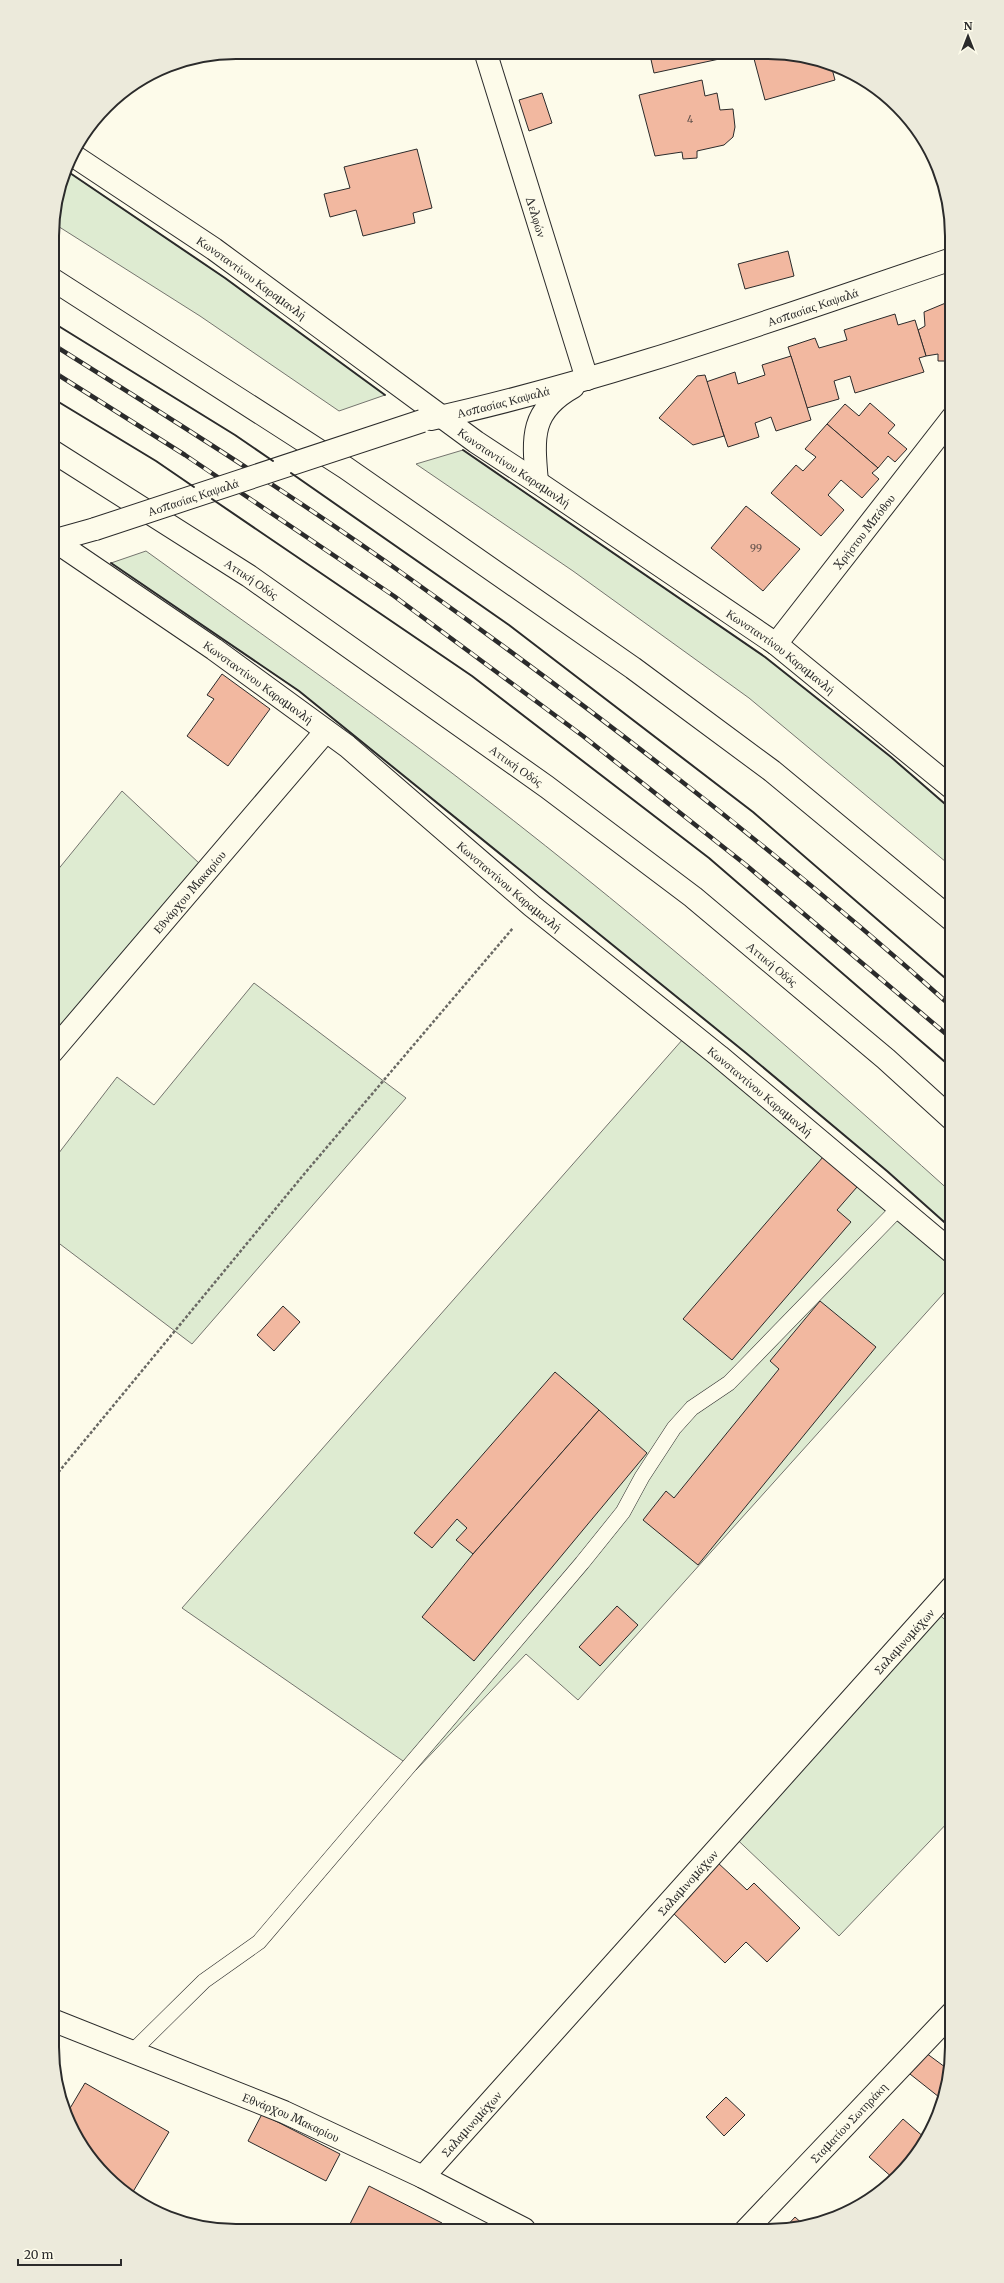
<svg xmlns="http://www.w3.org/2000/svg" width="1004" height="2283" font-family="Merriweather,serif">
	<style>
		.green { fill: #deebd1; stroke: #74746e }
		.building { fill: #f2b8a0; stroke: #2b2b2b }
		.lines { fill: none; stroke-linecap: round; stroke-linejoin: round }
		.service-casing { stroke: #2b2b2b; stroke-width: 16 }
		.minor-casing { stroke: #2b2b2b; stroke-width: 24 }
		.tertiary-casing { stroke: #2b2b2b; stroke-width: 24 }
		.motorway-casing { stroke: #2b2b2b; stroke-width: 24 }
		.path { stroke: #6a6964; stroke-width: 2.5; stroke-dasharray: 3 2; stroke-linecap: butt }
		.service { stroke: #fdfbea; stroke-width: 15 }
		.minor { stroke: #fdfbea; stroke-width: 22 }
		.tertiary { stroke: #fdfbea; stroke-width: 22 }
		.motorway { stroke: #fdfbea; stroke-width: 22 }
		.rail-casing { stroke: #2b2b2b; stroke-width: 4.5 }
		.rail { stroke: #fdfbea; stroke-width: 3; stroke-dasharray: 9; stroke-linecap: butt }
		.tertiary-bridge-casing { stroke: #2b2b2b; stroke-width: 24; stroke-linecap: butt }
		.tertiary-bridge { stroke: #fdfbea; stroke-width: 22 }
		.wall { stroke: #2b2b2b; stroke-width: 2 }
		.labels { text-anchor: middle; dominant-baseline: central; stroke-width: 3; stroke-linejoin: round; paint-order: stroke }
		.number-label { font-size: 10px; fill: #5d4e48 }
		.street-label { font-size: 12px; fill: #2b2b2b; stroke: #fdfbea }
		.rim { fill: none; stroke: #2b2b2b; stroke-width: 2 }
	</style>
	<rect width="100%" height="100%" fill="#fdfbea"/>
	<g class="green">
		<polygon points="67,171 225,278 385,395 339,411 200,316 53,223"/>
		<polygon points="463,450 765,657 891,757 952,810 952,867 749,698 573,571 416,464"/>
		<path d="M146 551C247 624 349 695 448 770 623 903 789 1046 952 1193V1229L887 1171 746 1053 299 691 111 563Z"/>
		<polygon points="122,791 200,864 63,1028 52,1020 52,877"/>
		<polygon points="254,983 406,1098 192,1344 52,1238 52,1162 117,1077 154,1105"/>
		<polygon points="683,1039 952,1259 952,1284 578,1700 526,1654 416,1770 182,1608"/>
		<polygon points="934,1610 952,1626 952,1818 839,1936 726,1829"/>
	</g>
	<g class="building">
		<polygon points="650,55 738,55 654,73"/>
		<polygon points="753,55 804,55 831,65 835,80 765,100"/>
		<polygon points="702,80 705,96 717,93 720,110 733,109 735,127 733,137 724,145 697,151 697,158 683,159 682,152 655,156 639,95"/>
		<polygon points="542,93 552,123 529,131 519,100"/>
		<polygon points="417,149 432,208 413,213 415,223 363,236 356,210 330,217 324,194 350,188 344,167"/>
		<polygon points="788,251 794,276 745,289 738,264"/>
		<polygon points="948,302 952,310 952,354 948,355 948,361 938,361 938,354 926,356 918,330 925,326 924,312"/>
		<polygon points="895,314 898,325 915,320 926,356 919,358 924,372 855,393 850,376 834,381 839,399 807,408 788,347 815,338 819,348 847,340 844,330"/>
		<polygon points="791,356 811,420 776,431 771,417 755,423 759,437 728,447 706,382 735,372 738,384 765,375 762,365"/>
		<polygon points="705,375 724,436 693,445 659,418 697,376"/>
		<polygon points="870,403 895,425 888,433 907,449 895,462 888,456 878,468 827,424 845,404 859,416"/>
		<polygon points="827,424 878,468 872,473 879,479 862,498 841,480 828,495 844,510 821,536 771,493 796,465 803,471 816,457 805,449"/>
		<polygon points="746,506 800,549 763,591 711,548"/>
		<polygon points="222,674 270,709 228,766 187,736 214,699 207,695"/>
		<polygon points="823,1157 857,1187 837,1210 851,1222 732,1360 683,1319"/>
		<polygon points="820,1301 876,1347 698,1565 643,1520 666,1491 674,1498 779,1369 770,1361"/>
		<polygon points="283,1306 300,1322 274,1351 257,1335"/>
		<polygon points="555,1372 599,1410 473,1554 456,1540 467,1528 457,1519 432,1548 414,1533"/>
		<polygon points="599,1410 647,1453 474,1661 422,1617 473,1554"/>
		<polygon points="617,1606 638,1625 600,1666 579,1647"/>
		<polygon points="717,1862 747,1890 754,1883 800,1928 767,1962 746,1942 725,1963 670,1910"/>
		<polygon points="926,2053 949,2070 944,2090 939,2097 910,2074"/>
		<polygon points="85,2083 169,2132 131,2195 106,2177 77,2139 63,2106 69,2110"/>
		<polygon points="726,2097 745,2115 724,2136 706,2117"/>
		<polygon points="262,2114 340,2154 326,2181 248,2141"/>
		<polygon points="903,2119 925,2138 906,2168 894,2179 869,2157"/>
		<polygon points="369,2186 442,2223 440,2229 348,2228"/>
		<polygon points="795,2217 805,2226 784,2229"/>
	</g>
	<g class="lines">
		<g class="service-casing">
			<polyline id="service" points="133,2051 204,1981 259,1942 582,1563 623,1512 642,1477 674,1428 692,1408 729,1383 900,1207"/>
		</g>
		<g class="minor-casing">
			<g id="minor">
				<path id="s1" d="M486 54 587 379"/>
				<path id="s2" d="M776 644 952 418"/>
				<path id="s3" d="M52 1052 326 731"/>
				<path id="s4" d="M52 2020 284 2112 423 2177 524 2229"/>
				<path id="s5" d="M423 2177 952 1587"/>
				<path id="s6" d="M745 2231 952 2013"/>
			</g>
		</g>
		<g class="tertiary-casing">
			<g id="tertiary">
				<path id="s7" d="M71 154 214 249 476 442 537 482 776 644 952 788"/>
				<path id="s8" d="M431 419C608 380 780 317 952 259"/>
				<path d="M537 482C533 437 530 411 573 387"/>
				<path id="s9" d="M52 539 214 649 347 746 532 906 719 1056 952 1252"/>
				<polyline points="52,541 95,529"/>
			</g>
		</g>
		<g class="motorway-casing">
			<g id="motorway">
				<polyline points="52,279 346,468 633,668 772,771 952,920"/>
				<path id="s10" d="M52 451 249 576 547 787 693 897 886 1059 952 1119"/>
			</g>
		</g>
		<polyline class="path" points="52,1480 305,1173 513,928"/>
		<use href="#service" class="service"/>
		<use href="#minor" class="minor"/>
		<use href="#tertiary" class="tertiary"/>
		<use href="#motorway" class="motorway"/>
		<g class="rail-casing">
			<g id="rail">
				<path d="M52 344C173 420 294 496 409 578 597 712 780 853 952 1007"/>
				<polyline points="52,371 185,455 394,596 583,736 746,865 952,1039"/>
			</g>
		</g>
		<use href="#rail" class="rail"/>
		<g class="tertiary-bridge-casing">
			<g id="tertiary-bridge">
				<path id="s11" d="M95 529 422 421"/>
			</g>
		</g>
		<use href="#tertiary-bridge" class="tertiary-bridge"/>
		<g class="wall">
			<polyline points="67,171 225,278 385,395"/>
			<polyline points="52,322 235,435 273,461"/>
			<polyline points="52,398 156,461 194,487"/>
			<polyline points="463,450 765,657 891,757 952,810"/>
			<polyline points="291,473 509,625 753,812 952,984"/>
			<polyline points="212,499 472,676 709,858 952,1068"/>
			<polyline points="111,563 299,691 746,1053 887,1171 952,1229"/>
		</g>
	</g>
	<g class="labels">
		<g class="number-label">
			<text x="690" y="119">4</text>
			<text x="756" y="548">99</text>
		</g>
		<g class="street-label">
			<text stroke="none"><textPath href="#s1" startOffset="170">Δελφών</textPath></text>
			<text stroke="none"><textPath href="#s7" startOffset="219">Κωνσταντίνου Καραμανλή</textPath></text>
			<text stroke="none"><textPath href="#s8" startOffset="398">Ασπασίας Καψαλά</textPath></text>
			<text stroke="none"><textPath href="#s8" startOffset="74">Ασπασίας Καψαλά</textPath></text>
			<text stroke="none"><textPath href="#s7" startOffset="543">Κωνσταντίνου Καραμανλή</textPath></text>
			<text stroke="none"><textPath href="#s11" startOffset="103">Ασπασίας Καψαλά</textPath></text>
			<text stroke="none"><textPath href="#s2" startOffset="143">Χρήστου Μπόθου</textPath></text>
			<text stroke="none"><textPath href="#s10" startOffset="237">Αττική Οδός</textPath></text>
			<text stroke="none"><textPath href="#s7" startOffset="867">Κωνσταντίνου Καραμανλή</textPath></text>
			<text stroke="none"><textPath href="#s9" startOffset="251">Κωνσταντίνου Καραμανλή</textPath></text>
			<text stroke="none"><textPath href="#s10" startOffset="561">Αττική Οδός</textPath></text>
			<text stroke="none"><textPath href="#s9" startOffset="575">Κωνσταντίνου Καραμανλή</textPath></text>
			<text stroke="none"><textPath href="#s3" startOffset="211">Εθνάρχου Μακαρίου</textPath></text>
			<text stroke="none"><textPath href="#s10" startOffset="885">Αττική Οδός</textPath></text>
			<text stroke="none"><textPath href="#s9" startOffset="899">Κωνσταντίνου Καραμανλή</textPath></text>
			<text stroke="none"><textPath href="#s5" startOffset="720">Σαλαμινομάχων</textPath></text>
			<text stroke="none"><textPath href="#s5" startOffset="396">Σαλαμινομάχων</textPath></text>
			<text stroke="none"><textPath href="#s4" startOffset="258">Εθνάρχου Μακαρίου</textPath></text>
			<text stroke="none"><textPath href="#s6" startOffset="150">Σταματίου Σωτηράκη</textPath></text>
			<text stroke="none"><textPath href="#s5" startOffset="72">Σαλαμινομάχων</textPath></text>
		</g>
	</g>
	<path d="M0 0H1004V2283H0ZM236 59H768A177 177 0 0 1 945 236V2047A177 177 0 0 1 768 2224H236A177 177 0 0 1 59 2047V236A177 177 0 0 1 236 59Z" fill="#eceadb" fill-rule="evenodd"/>
	<path class="rim" d="M236 59H768A177 177 0 0 1 945 236V2047A177 177 0 0 1 768 2224H236A177 177 0 0 1 59 2047V236A177 177 0 0 1 236 59Z"/>
	<g transform="translate(968 36)" stroke="#fdfbea" stroke-width="3" paint-order="stroke">
	<path d="M0-3L7 15L0 10L-7 15Z" fill="#2b2b2b"/>
	<text y="-6" font-size="11" font-weight="bold" text-anchor="middle" fill="#2b2b2b">N</text>
	</g>
	<path d="M18 2259v6h103v-6" fill="none" stroke="#2b2b2b" stroke-width="2"/>
	<text x="24" y="2259" font-size="12" fill="#2b2b2b" stroke="#fdfbea" stroke-width="3" paint-order="stroke">20 m</text>
</svg>
